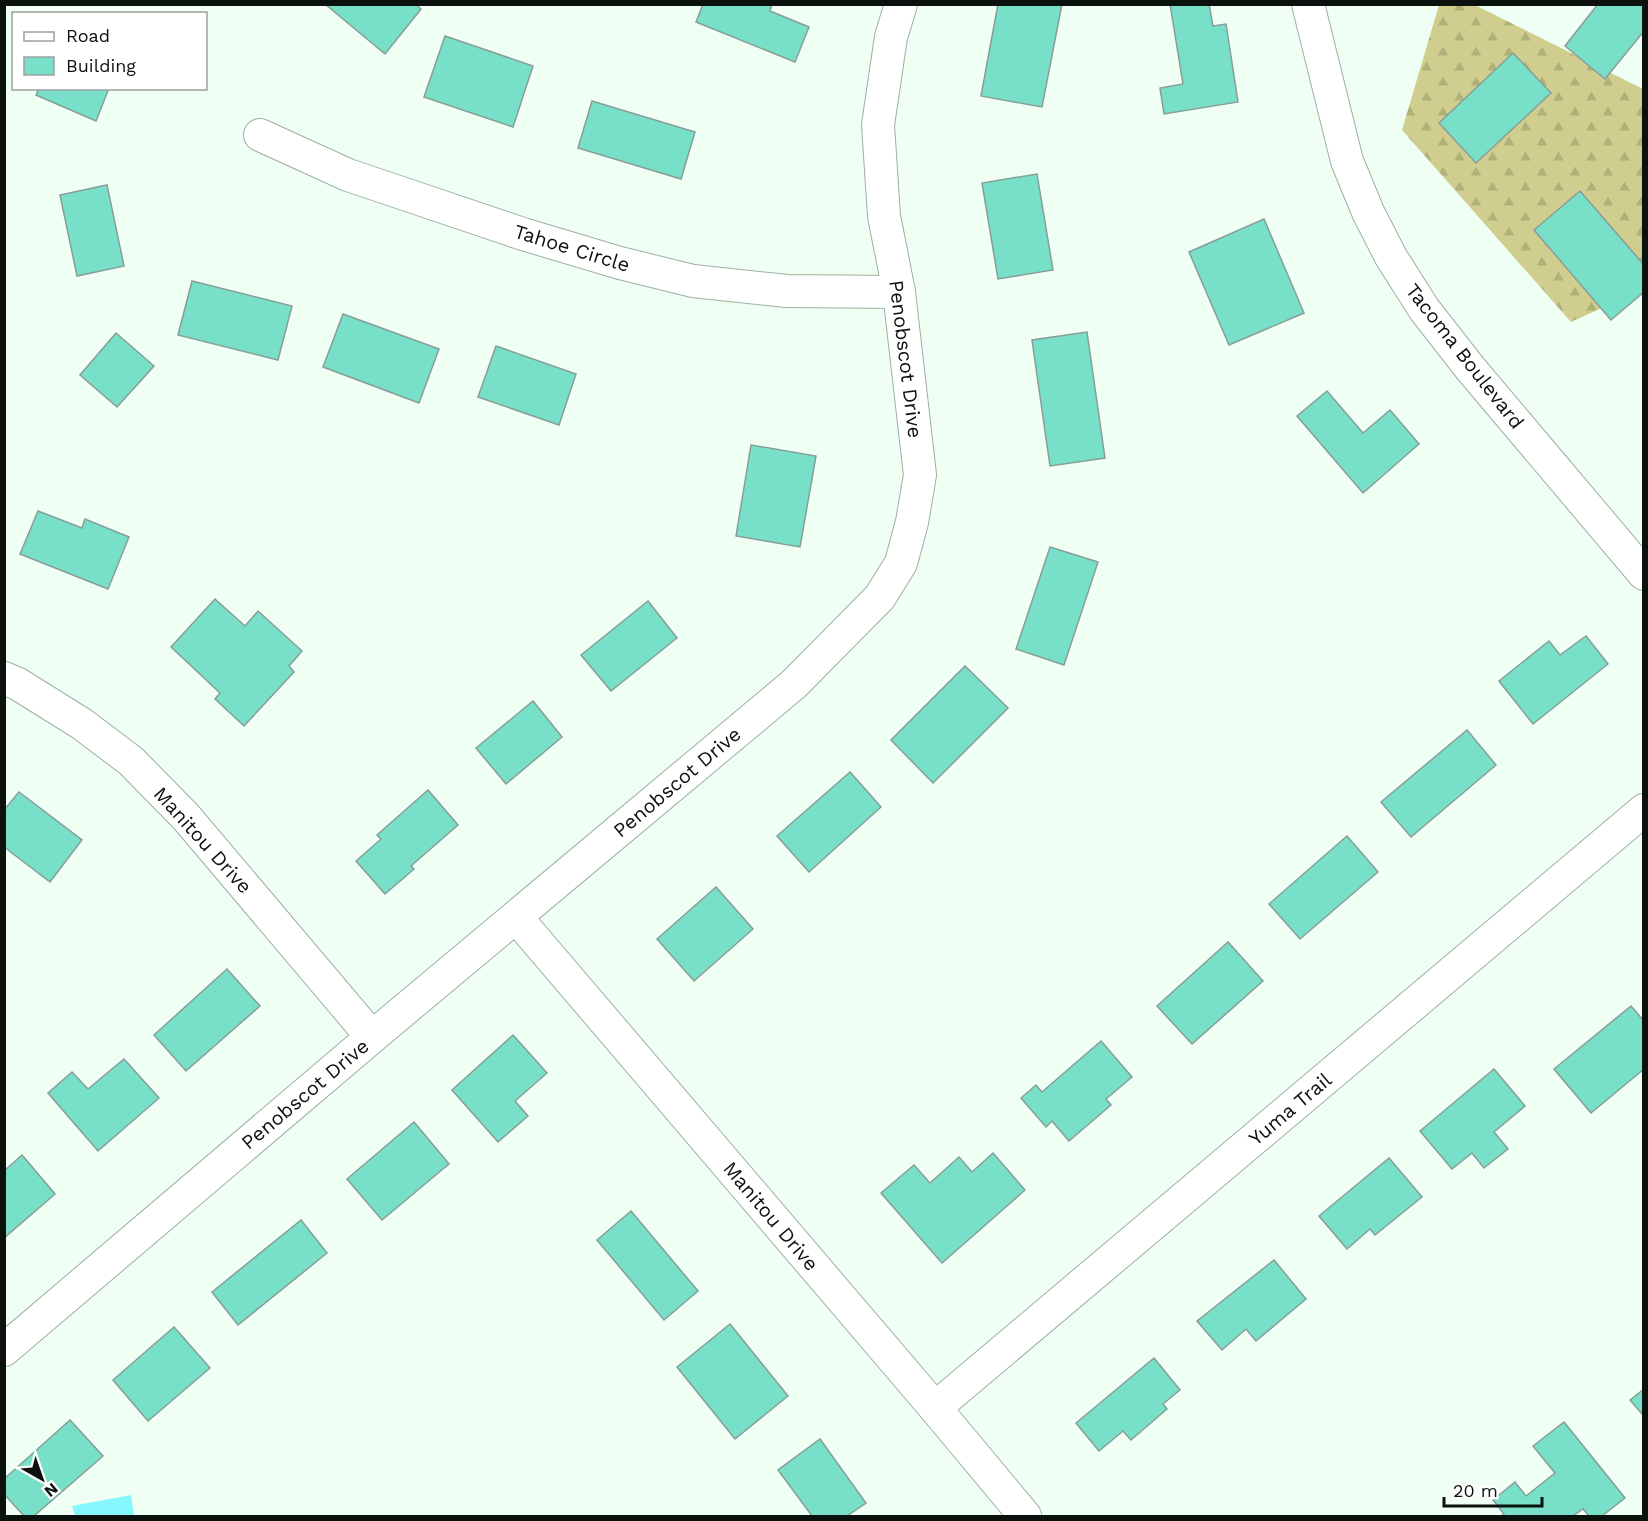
<svg xmlns="http://www.w3.org/2000/svg" width="1648" height="1521" font-family="'Work Sans',sans-serif">
	<style>
		.forest { fill: url(#forest-firs) }
		.water { fill: #87f7fe }
		.building { fill: #78e0c9; stroke: #879e98; stroke-width: 1.5 }
		.lines { fill: none; stroke-linecap: round; stroke-linejoin: round }
		.minor-casing { stroke: #9eb0a3; stroke-width: 34 }
		.minor { stroke: #fff; stroke-width: 32 }
		.labels { text-anchor: middle; dominant-baseline: central; stroke-width: 4.5; stroke-linejoin: round; paint-order: stroke }
		.street-label { font-size: 20px; fill: #0b110d; stroke: #fff }
	</style>
	<defs>
		<pattern id="forest-firs" width="22" height="20" patternUnits="userSpaceOnUse" patternTransform="scale(1.5)"><rect width="22" height="20" fill="#cfce8e"/><path d="M5 1l3.5 6h-7zM16 11l3.5 6h-7z" fill="#b0b079"/></pattern>
	</defs>
	<rect width="100%" height="100%" fill="#effff3"/>
	<polygon class="forest" points="1439,5 1475,5 1643,89 1643,289 1571,322 1402,130"/>
	<polygon class="water" points="131,1495 134,1516 75,1516 72,1506"/>
	<g class="building">
		<polygon points="325,4 415,4 421,9 385,54"/>
		<polygon points="703,4 772,4 770,11 809,27 795,62 696,22"/>
		<polygon points="998,4 1062,4 1042,107 981,96"/>
		<polygon points="1170,4 1209,4 1213,26 1226,24 1238,102 1164,114 1160,88 1183,84"/>
		<polygon points="1598,4 1644,4 1644,31 1605,79 1565,46"/>
		<polygon points="445,36 533,66 513,127 424,97"/>
		<polygon points="1513,53 1551,93 1476,163 1439,123"/>
		<polygon points="39,88 109,88 96,121 36,95"/>
		<polygon points="592,101 695,132 681,179 578,148"/>
		<polygon points="1037,174 1053,270 998,279 982,183"/>
		<polygon points="107,185 124,266 77,276 60,195"/>
		<polygon points="1580,191 1644,265 1644,292 1611,320 1534,230"/>
		<polygon points="1264,219 1304,313 1229,345 1189,252"/>
		<polygon points="192,281 292,306 278,360 178,335"/>
		<polygon points="343,314 439,349 419,403 323,367"/>
		<polygon points="1087,332 1105,458 1050,466 1032,340"/>
		<polygon points="116,333 154,366 117,407 80,375"/>
		<polygon points="496,346 576,374 559,425 478,397"/>
		<polygon points="1327,391 1363,433 1390,410 1419,444 1363,493 1297,416"/>
		<polygon points="751,445 816,456 800,547 736,536"/>
		<polygon points="38,511 82,528 85,519 129,537 108,589 20,554"/>
		<polygon points="1050,547 1098,562 1064,665 1016,649"/>
		<polygon points="215,599 245,626 258,611 302,651 289,666 294,672 244,726 215,699 220,693 171,647"/>
		<polygon points="648,601 677,638 611,691 581,655"/>
		<polygon points="1586,636 1608,664 1533,724 1499,681 1549,641 1560,655"/>
		<polygon points="965,666 1008,708 933,783 891,740"/>
		<polygon points="533,701 562,737 506,784 476,748"/>
		<polygon points="1467,730 1496,765 1411,837 1381,802"/>
		<polygon points="850,772 881,807 809,872 777,836"/>
		<polygon points="428,790 458,825 411,866 414,869 385,894 356,861 381,839 377,835"/>
		<polygon points="19,792 82,840 50,882 4,847 4,810"/>
		<polygon points="1347,836 1378,872 1300,939 1269,904"/>
		<polygon points="716,887 753,929 694,981 657,939"/>
		<polygon points="1228,942 1263,981 1192,1044 1157,1006"/>
		<polygon points="227,969 260,1006 186,1071 154,1035"/>
		<polygon points="1631,1006 1644,1021 1644,1069 1591,1113 1554,1069"/>
		<polygon points="513,1035 547,1073 515,1101 528,1116 498,1142 452,1090"/>
		<polygon points="1101,1041 1132,1077 1106,1099 1111,1105 1069,1141 1052,1121 1046,1127 1021,1098 1036,1085 1042,1092"/>
		<polygon points="124,1059 159,1098 98,1151 48,1093 72,1072 88,1089"/>
		<polygon points="1494,1069 1525,1106 1494,1132 1508,1149 1484,1168 1472,1153 1452,1169 1420,1131"/>
		<polygon points="414,1122 449,1164 382,1220 347,1179"/>
		<polygon points="993,1153 1025,1190 942,1263 881,1193 914,1165 930,1183 959,1157 972,1172"/>
		<polygon points="22,1155 55,1194 4,1238 4,1171"/>
		<polygon points="1389,1158 1422,1197 1375,1235 1370,1229 1347,1249 1319,1216"/>
		<polygon points="631,1211 698,1291 664,1320 597,1240"/>
		<polygon points="301,1220 327,1253 238,1325 212,1292"/>
		<polygon points="1274,1260 1306,1299 1256,1341 1246,1329 1222,1350 1197,1321"/>
		<polygon points="730,1324 788,1396 735,1439 677,1367"/>
		<polygon points="174,1327 210,1368 148,1421 113,1380"/>
		<polygon points="1154,1358 1180,1390 1163,1404 1167,1409 1131,1440 1123,1431 1099,1451 1076,1423"/>
		<polygon points="1644,1389 1644,1416 1630,1400"/>
		<polygon points="70,1420 103,1456 34,1516 24,1516 4,1494 4,1479"/>
		<polygon points="1564,1422 1625,1498 1602,1516 1589,1516 1583,1509 1573,1516 1501,1516 1504,1514 1493,1500 1515,1482 1526,1496 1555,1473 1533,1446"/>
		<polygon points="820,1439 866,1503 847,1516 812,1516 778,1470"/>
	</g>
	<g class="lines">
		<g class="minor-casing">
			<g id="minor">
				<polyline points="1308,4 1347,161 1368,212 1391,257 1424,309 1470,368 1644,574"/>
				<polyline points="260,135 348,175 523,234 620,263 693,281 787,291 899,292"/>
				<polyline points="4,678 18,684 82,724 131,761 186,817 372,1037"/>
				<polyline points="516,917 935,1408 1025,1516"/>
				<polyline points="4,1350 372,1037 794,684 880,597 901,563 912,522 920,475 899,292 884,216 878,125 891,37 901,4"/>
				<polyline points="935,1408 1644,810"/>
			</g>
		</g>
		<use href="#minor" class="minor"/>
	</g>
	<g class="labels">
		<g class="street-label">
			<text transform="translate(572 248) rotate(17)">Tahoe Circle</text>
			<text transform="translate(1465 356) rotate(52)">Tacoma Boulevard</text>
			<text transform="translate(906 359) rotate(83)">Penobscot Drive</text>
			<text transform="translate(677 782) rotate(-40)">Penobscot Drive</text>
			<text transform="translate(203 840) rotate(48)">Manitou Drive</text>
			<text transform="translate(305 1094) rotate(-40)">Penobscot Drive</text>
			<text transform="translate(1290 1109) rotate(-40)">Yuma Trail</text>
			<text transform="translate(771 1216) rotate(50)">Manitou Drive</text>
		</g>
	</g>
	<rect width="1648" height="1521" fill="none" stroke="#0b110d" stroke-width="12"/>
	<rect x="12" y="12" width="195" height="78" fill="#ffffff" stroke="#9da09e" stroke-width="1.5"/>
	<rect x="24" y="32" width="30" height="9" fill="#ffffff" stroke="#9da09e" stroke-width="1.5"/>
	<text x="66" y="42" font-size="18" fill="#0b110d">Road</text>
	<rect x="24" y="57" width="30" height="18" fill="#78e0c9" stroke="#9da09e" stroke-width="1.5"/>
	<text x="66" y="72" font-size="18" fill="#0b110d">Building</text>
	<g transform="translate(42 1479) rotate(140)" stroke="#ffffff" stroke-width="4.5" paint-order="stroke">
	<path d="M0-4.5L10 22L0 15L-10 22Z" fill="#0b110d"/>
	<text y="-9" font-size="16" font-weight="bold" text-anchor="middle" fill="#0b110d">N</text>
	</g>
	<path d="M1444 1497v9h98v-9" fill="none" stroke="#0b110d" stroke-width="3"/>
	<text x="1453" y="1497" font-size="18" fill="#0b110d" stroke="#ffffff" stroke-width="4.5" paint-order="stroke">20 m</text>
</svg>
